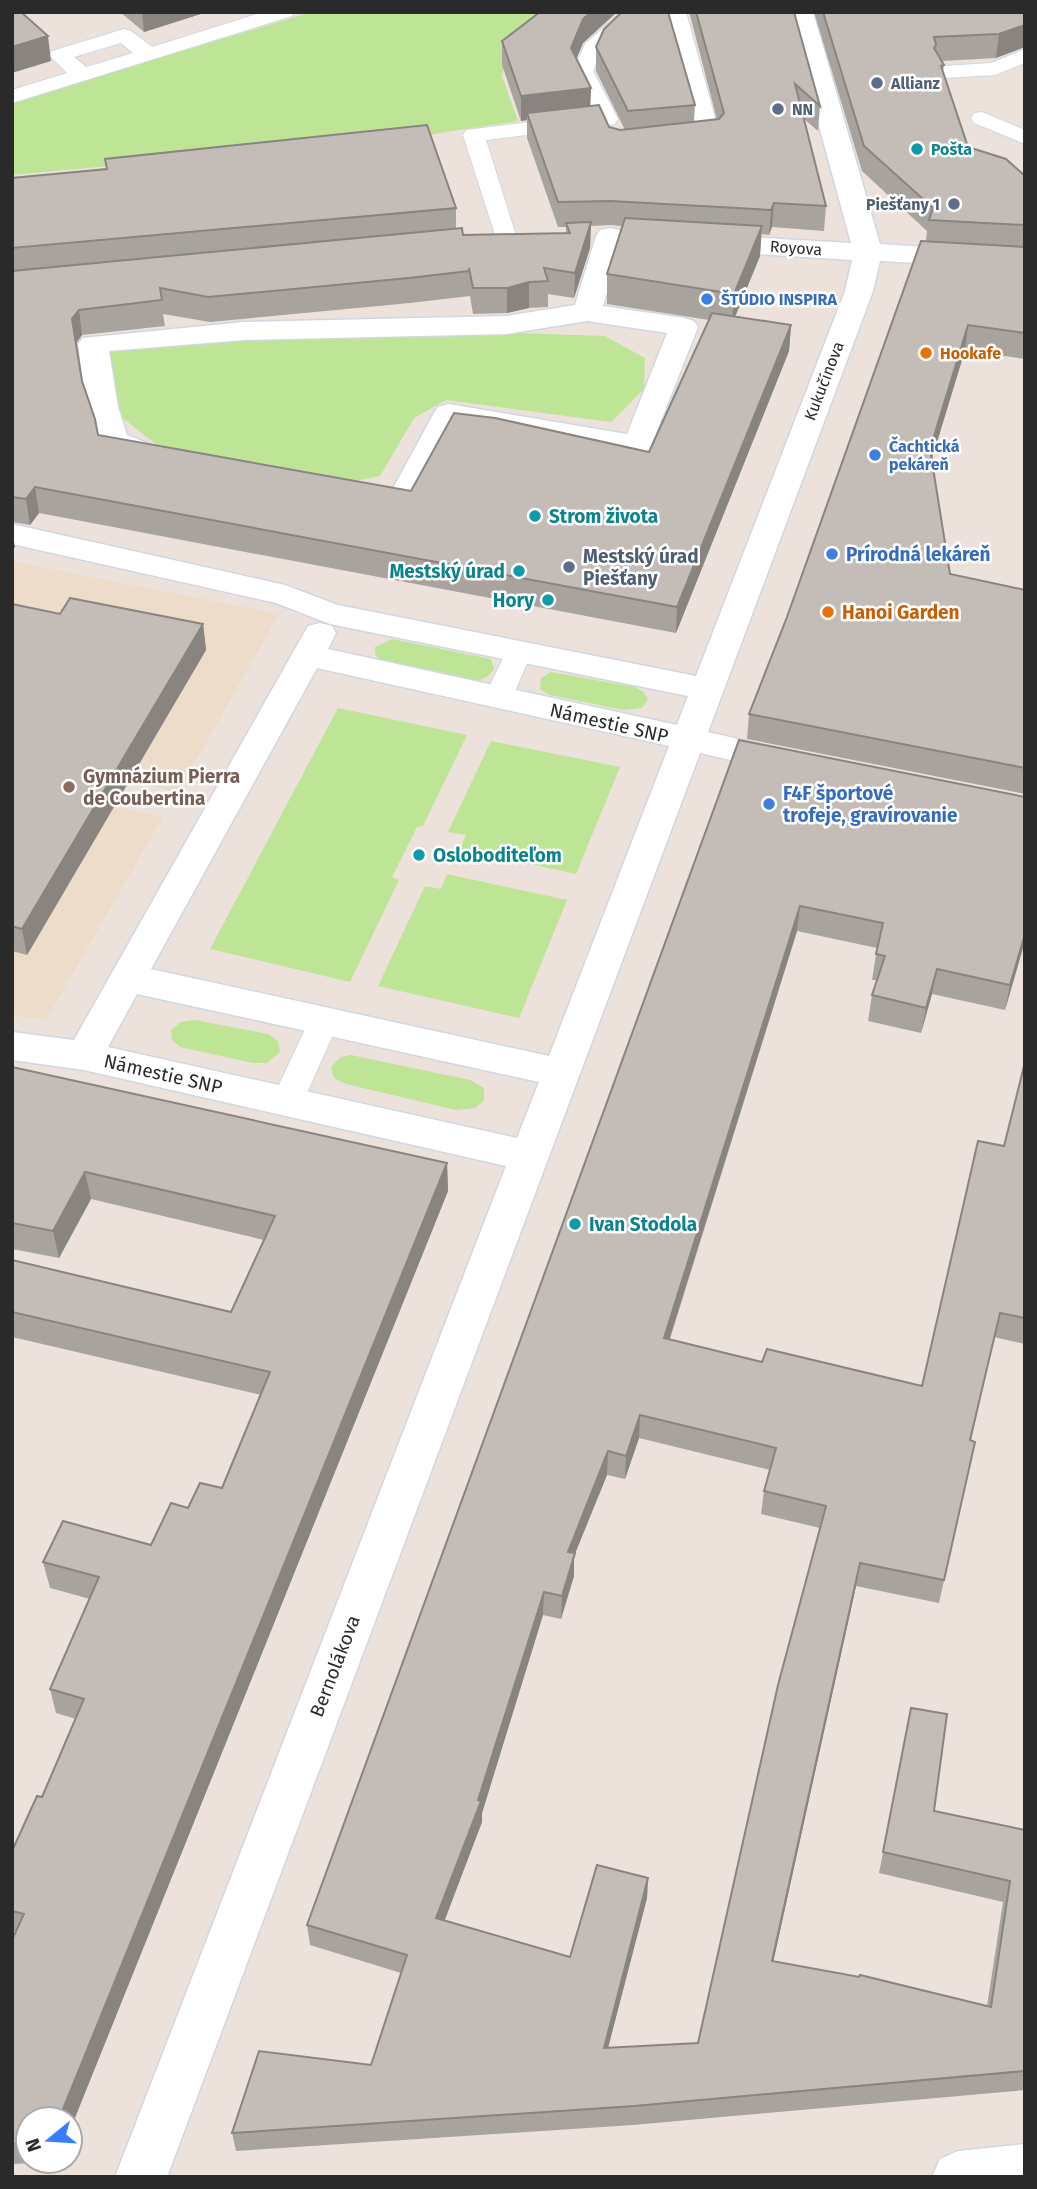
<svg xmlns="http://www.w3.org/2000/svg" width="1037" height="2189" font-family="'Fira Sans',sans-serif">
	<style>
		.education { fill: #eedcca }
		.green { fill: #bee496 }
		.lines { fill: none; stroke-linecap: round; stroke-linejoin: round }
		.service-casing { stroke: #d0d7e3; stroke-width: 2 }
		.minor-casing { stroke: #d0d7e3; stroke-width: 3 }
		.service { fill: #fff; fill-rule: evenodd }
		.minor { fill: #fff; fill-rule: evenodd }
		.wall { fill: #a9a39d; fill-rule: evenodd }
		.shaded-wall { fill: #898480 }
		.building { fill: #c4bdb7; stroke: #898480; stroke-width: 2; fill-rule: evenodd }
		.service-dot { fill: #5c6f8a; stroke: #fff; stroke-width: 2.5 }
		.culture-dot { fill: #0f9aa8; stroke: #fff; stroke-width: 2.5 }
		.shop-dot { fill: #3f7fe0; stroke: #fff; stroke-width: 2.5 }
		.food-dot { fill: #e8710a; stroke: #fff; stroke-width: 2.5 }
		.education-dot { fill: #8d6e63; stroke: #fff; stroke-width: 2.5 }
		.labels { text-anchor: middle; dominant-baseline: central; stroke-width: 5; stroke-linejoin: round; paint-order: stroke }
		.far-service-label { font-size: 16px; font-weight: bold; fill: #4e5e75; stroke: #fff; text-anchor: start }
		.far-culture-label { font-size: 16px; font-weight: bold; fill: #0d838f; stroke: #fff; text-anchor: start }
		.far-street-label { font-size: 16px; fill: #2a2a2a; stroke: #fff }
		.far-shop-label { font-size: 16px; font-weight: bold; fill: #366cbe; stroke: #fff; text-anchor: start }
		.far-food-label { font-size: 16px; font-weight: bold; fill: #c56008; stroke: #fff; text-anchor: start }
		.culture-label { font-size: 19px; font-weight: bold; fill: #0d838f; stroke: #fff; text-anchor: start }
		.shop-label { font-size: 19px; font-weight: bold; fill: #366cbe; stroke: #fff; text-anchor: start }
		.service-label { font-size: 19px; font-weight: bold; fill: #4e5e75; stroke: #fff; text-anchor: start }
		.food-label { font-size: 19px; font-weight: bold; fill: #c56008; stroke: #fff; text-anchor: start }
		.street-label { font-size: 19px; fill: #2a2a2a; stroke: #fff }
		.education-label { font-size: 19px; font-weight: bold; fill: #785e54; stroke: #fff; text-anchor: start }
	</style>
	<rect width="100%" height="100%" fill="#ece2db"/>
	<polygon class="education" points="12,561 279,614 178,793 129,781 115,805 163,817 46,1020 12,1015"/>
	<g class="green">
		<polygon points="312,12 567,12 505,62 502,76 518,121 401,139 13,175 12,102"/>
		<polygon points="483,332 605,336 645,358 644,389 611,422 446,400 414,418 380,476 345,483 167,453 115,412 104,349 234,337"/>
		<polygon points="392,639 491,659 494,669 488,676 478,681 381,661 375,654 375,647"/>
		<polygon points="551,672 634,687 643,691 648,699 642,708 624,710 550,695 540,689 541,678"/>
		<polygon points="338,708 467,735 423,826 417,827 392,877 399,880 350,982 210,949"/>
		<polygon points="491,741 620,767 576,874 460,849 466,835 448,832"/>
		<polygon points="447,874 567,900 519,1018 378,986 425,886 441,889"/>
		<polygon points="195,1020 268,1034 278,1041 280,1052 267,1063 253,1063 180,1047 172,1040 171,1030 181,1022"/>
		<polygon points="351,1055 470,1080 484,1088 484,1101 475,1108 456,1110 346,1084 334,1078 331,1067 341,1057"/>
	</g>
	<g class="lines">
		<g class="service-casing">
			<g id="service">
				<path d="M263 12H295L292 16 12 103V90L67 73 49 55 52 51 124 29 131 31 152 47ZM121 43 133 53 86 67 74 57Z"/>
				<polygon points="621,12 643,12 601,51 593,71 618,119 615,124 486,140 517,239 514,244 498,244 463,135 466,130 594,114 573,71 585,44"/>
				<polygon points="663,12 685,12 687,16 720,136 717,141 683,146 675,144 672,139 675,134 697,131 667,18"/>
				<polygon points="1025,49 1025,63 995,75 945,78 938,76 934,72 938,68 945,66 991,63"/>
				<polygon points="982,112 1025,130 1025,144 974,123 971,118 974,113"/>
				<polygon points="519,643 529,646 532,652 512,698 508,704 498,707 488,704 484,698 506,652 509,646"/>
				<polygon points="324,1010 335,1013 339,1021 303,1102 298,1110 287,1114 276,1110 271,1102 309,1021 313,1013"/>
			</g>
		</g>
		<g class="minor-casing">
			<g id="minor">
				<path d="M788 12H813L880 244 1025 253V269L880 261 873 291 708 732 799 753 804 761 799 769 787 773 700 753 167 2177H115L506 1166 84 1070 12 1060V1032L74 1040 308 626 320 623 332 626 336 633 328 649 677 725 688 696 330 624 276 603 12 544V524L285 585 338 605 696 676 845 291 852 260 709 251 699 249 695 243 699 237 709 235 851 243ZM317 668 669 746 549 1056 151 969ZM137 994 539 1082 517 1138 108 1047Z"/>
				<path d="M610 228 620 230 624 236 603 306 684 318 694 321 698 327 649 451 638 454 458 424 413 508C393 513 370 506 350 501L346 494 350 487 361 485 392 490 434 413 438 407 449 404 627 434 667 333 587 321 507 334 244 340 109 351 118 407 127 435 169 452 173 458 169 464 158 467 147 464 102 446C84 419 83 376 78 344L83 338 244 322 507 316 575 305 596 236 600 230Z"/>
				<polygon points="1025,2144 1025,2177 932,2177 940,2159 958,2151"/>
			</g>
		</g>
		<use href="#service" class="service"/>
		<use href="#minor" class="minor"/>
	</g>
	<g class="wall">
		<polygon points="120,12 207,12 144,32"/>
		<path d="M540 12H617L583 43 576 59 591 88 590 106 609 127 620 130H625L596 71V47L695 105 694 122 717 120 690 15 687 12H794L820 106 818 131 803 118 826 206 824 231 772 227 769 235 761 234 760 256 735 317 791 325 789 351 676 633 39 513 30 525 12 522V178L456 208V229L463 235 566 233V227H558L527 138V120L521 121 502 65V41ZM610 225 622 226 607 274V304L709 320 649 452 411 491 98 435 82 381 76 344 82 335 165 326 163 314 210 322 410 303 470 296 473 314 507 313 529 308 548 307V294L574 298 590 248 591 226Z"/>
		<polygon points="814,12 1025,12 996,58 942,61 944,65 943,72 968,147 1025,176 1025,359 965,350 932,458 950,574 1025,590 1025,794 747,739 749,714 787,617 926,241 927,231 862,171"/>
		<polygon points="12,604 60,614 203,624 206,650 27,955 12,951"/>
		<path d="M739 740 1025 941 1005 1010 932 994 921 1033 868 1021 872 995 877 980H872L877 948 797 931 670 1339 762 1362 922 1386 1004 1146 1025 1062V1344L994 1337 971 1440 975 1442 939 1603 856 1586 773 1962 987 2006 1003 1902 879 1873 911 1708 934 1811 1025 1830V2090L633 2125 236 2151 232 2133 371 2065 401 1973 310 1945 307 1925ZM639 1438 770 1470 764 1491 761 1514 820 1528 698 2043 608 2048 647 1898 648 1878 570 1957 444 1920 482 1822V1813L543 1615 561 1619 574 1576V1556L607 1475 625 1479Z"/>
		<polygon points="12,1067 447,1163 448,1191 70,2130 70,2119 28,2119 28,2161 58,2161 57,2162 12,2164 12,1940 16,1932 12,1931 12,1851 42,1797 76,1719 56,1713 50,1689 90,1599 50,1588 43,1562 151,1545 188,1508 222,1488 261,1395 12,1337 12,1260 231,1312 264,1240 91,1199 59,1258 12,1249"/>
	</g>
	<g class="shaded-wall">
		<polygon points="142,12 207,12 144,32"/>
		<polygon points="591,12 617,12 583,43 571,72 571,48 583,19"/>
		<polygon points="1025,25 1025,47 996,58 999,34"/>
		<polygon points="48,36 51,61 12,73 12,47"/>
		<polygon points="591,88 590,112 527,113 527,120 521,121 521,96"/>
		<polygon points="774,203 772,227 769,235 771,210"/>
		<polygon points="591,222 590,248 574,298 575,273"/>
		<polygon points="762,226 760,256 732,324 734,294"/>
		<polygon points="529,282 529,308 507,313 507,288"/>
		<polygon points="79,310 82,335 75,344 72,319"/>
		<polygon points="791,325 789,351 676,633 677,607"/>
		<polygon points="968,325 965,350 927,475 930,449"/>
		<polygon points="35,487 39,513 30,525 26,499"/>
		<polygon points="12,531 15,547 12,552"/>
		<polygon points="203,624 206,650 27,955 22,929"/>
		<polygon points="800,906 797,931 662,1362 664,1338"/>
		<polygon points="1025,934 1025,941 1005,1010 1010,985"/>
		<polygon points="937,969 932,994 921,1033 926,1008"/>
		<polygon points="447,1163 448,1191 70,2130 70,2119 59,2119"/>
		<polygon points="85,1172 91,1199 59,1258 53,1231"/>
		<polygon points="640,1415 639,1438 625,1479 626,1456"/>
		<polygon points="608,1451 607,1475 574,1556 574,1576 561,1619 562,1596 568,1552"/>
		<polygon points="860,1563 856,1586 769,1981 772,1961"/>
		<polygon points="544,1592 543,1615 482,1813 482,1822 438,1938 436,1918 478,1800"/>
		<polygon points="648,1878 647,1898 603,2067 604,2048"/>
	</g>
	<g class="building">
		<polygon points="12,12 21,12 48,36 12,47"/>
		<polygon points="540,12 591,12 583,19 571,48 591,88 521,96 502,41"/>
		<polygon points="622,12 668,12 695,105 628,111 596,47 604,29"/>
		<polygon points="696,12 794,12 820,106 795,84 826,206 774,203 771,210 611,201 558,202 527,113 599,105 609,127 620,130 719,119 724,113"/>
		<polygon points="823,12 1025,12 1025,25 999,34 934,37 936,45 934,48 944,65 941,66 968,147 1006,159 1025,176 1025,225 929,220 933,208 864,146"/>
		<polygon points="427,125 456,208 12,248 12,178 107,169 105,159"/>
		<polygon points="625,218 762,226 734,294 607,274"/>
		<polygon points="591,222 575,273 544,268 548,281 529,282 507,288 473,288 469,268 469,271 409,278 208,297 160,288 162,300 79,310 72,319 82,381 95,419 98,435 411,491 454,413 495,418 649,452 712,313 791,325 677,607 35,487 26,499 12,497 12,271 462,228 463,235 570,233 566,223"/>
		<polygon points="921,241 1025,247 1025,333 968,325 930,449 950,574 1025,590 1025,768 749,714 787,617"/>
		<polygon points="70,598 203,624 22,929 12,926 12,604 60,614"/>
		<path d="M739 740 1025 797V934L1010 985 937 969 926 1008 872 995 885 956 876 954 883 923 800 906 664 1338 762 1362 767 1349 922 1386 978 1141 1004 1146 1025 1062V1318L1000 1313 970 1440 975 1442 944 1580 860 1563 772 1961 859 1977 860 1975 991 2007 1010 1881 883 1852 911 1708 947 1714 934 1811 1025 1830V2071L634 2106 232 2133 259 2051 371 2065 407 1955 307 1925ZM640 1415 776 1448 764 1491 826 1506 778 1685 698 2043 604 2048 648 1878 597 1865 570 1957 436 1918 481 1801 478 1800 544 1592 562 1596 575 1553 568 1552 608 1451 626 1456Z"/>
		<polygon points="12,1067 447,1163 59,2119 28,2119 28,2143 12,2144 12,1940 24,1914 12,1911 12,1851 37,1796 42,1797 84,1699 50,1689 99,1577 43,1562 63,1521 151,1545 171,1503 188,1508 200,1483 222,1488 270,1372 12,1312 12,1260 231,1312 275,1216 85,1172 53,1231 12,1223"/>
	</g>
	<g class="service-dot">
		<circle cx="877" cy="83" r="7"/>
		<circle cx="778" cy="109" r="7"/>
		<circle cx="954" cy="204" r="7"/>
		<circle cx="569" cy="567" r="7"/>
	</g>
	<g class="culture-dot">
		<circle cx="917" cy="149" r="7"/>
		<circle cx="535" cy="516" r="7"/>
		<circle cx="519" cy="571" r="7"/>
		<circle cx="548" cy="600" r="7"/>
		<circle cx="419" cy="855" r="7"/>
		<circle cx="575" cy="1224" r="7"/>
	</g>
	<g class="shop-dot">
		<circle cx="707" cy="299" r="7"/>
		<circle cx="875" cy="455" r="7"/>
		<circle cx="832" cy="554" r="7"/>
		<circle cx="769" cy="804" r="7"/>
	</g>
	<g class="food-dot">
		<circle cx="926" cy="353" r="7"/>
		<circle cx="828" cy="612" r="7"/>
	</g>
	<circle class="education-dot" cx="69" cy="787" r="7"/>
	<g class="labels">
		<g class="far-service-label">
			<text x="891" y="83">Allianz</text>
			<text x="792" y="109">NN</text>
			<text x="940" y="204" text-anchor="end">Piešťany 1</text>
		</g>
		<g class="far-culture-label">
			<text x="931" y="149">Pošta</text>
		</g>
		<g class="far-street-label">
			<text transform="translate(796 248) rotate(4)">Royova</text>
			<text transform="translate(824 381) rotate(-69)">Kukučínova</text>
		</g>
		<g class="far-shop-label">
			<text x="721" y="299">ŠTÚDIO INSPIRA</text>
			<text x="889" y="446">Čachtická<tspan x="889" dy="18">pekáreň</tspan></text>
		</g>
		<g class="far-food-label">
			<text x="940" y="353">Hookafe</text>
		</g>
		<g class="culture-label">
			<text x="549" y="516">Strom života</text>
			<text x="505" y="571" text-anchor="end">Mestský úrad</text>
			<text x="534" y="600" text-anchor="end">Hory</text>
			<text x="433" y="855">Osloboditeľom</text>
			<text x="589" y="1224">Ivan Stodola</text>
		</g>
		<g class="shop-label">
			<text x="846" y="554">Prírodná lekáreň</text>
			<text x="783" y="793">F4F športové<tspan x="783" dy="22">trofeje, gravírovanie</tspan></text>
		</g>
		<g class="service-label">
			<text x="583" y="556">Mestský úrad<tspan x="583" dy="22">Piešťany</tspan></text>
		</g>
		<g class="food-label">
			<text x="842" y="612">Hanoi Garden</text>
		</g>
		<g class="street-label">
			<text transform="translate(609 723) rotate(13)">Námestie SNP</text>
			<text transform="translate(163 1074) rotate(13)">Námestie SNP</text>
			<text transform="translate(335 1666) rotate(-69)">Bernolákova</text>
		</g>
		<g class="education-label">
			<text x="83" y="776">Gymnázium Pierra<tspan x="83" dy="22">de Coubertina</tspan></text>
		</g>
	</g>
	<rect width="1037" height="2189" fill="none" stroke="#2a2a2a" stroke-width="28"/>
	<g transform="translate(49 2140) rotate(252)"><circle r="33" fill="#ffffff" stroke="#aaaaaa" stroke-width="2"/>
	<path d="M0-5L12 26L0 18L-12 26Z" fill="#377efe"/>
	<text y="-10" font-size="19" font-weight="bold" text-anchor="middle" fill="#2a2a2a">N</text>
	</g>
</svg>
